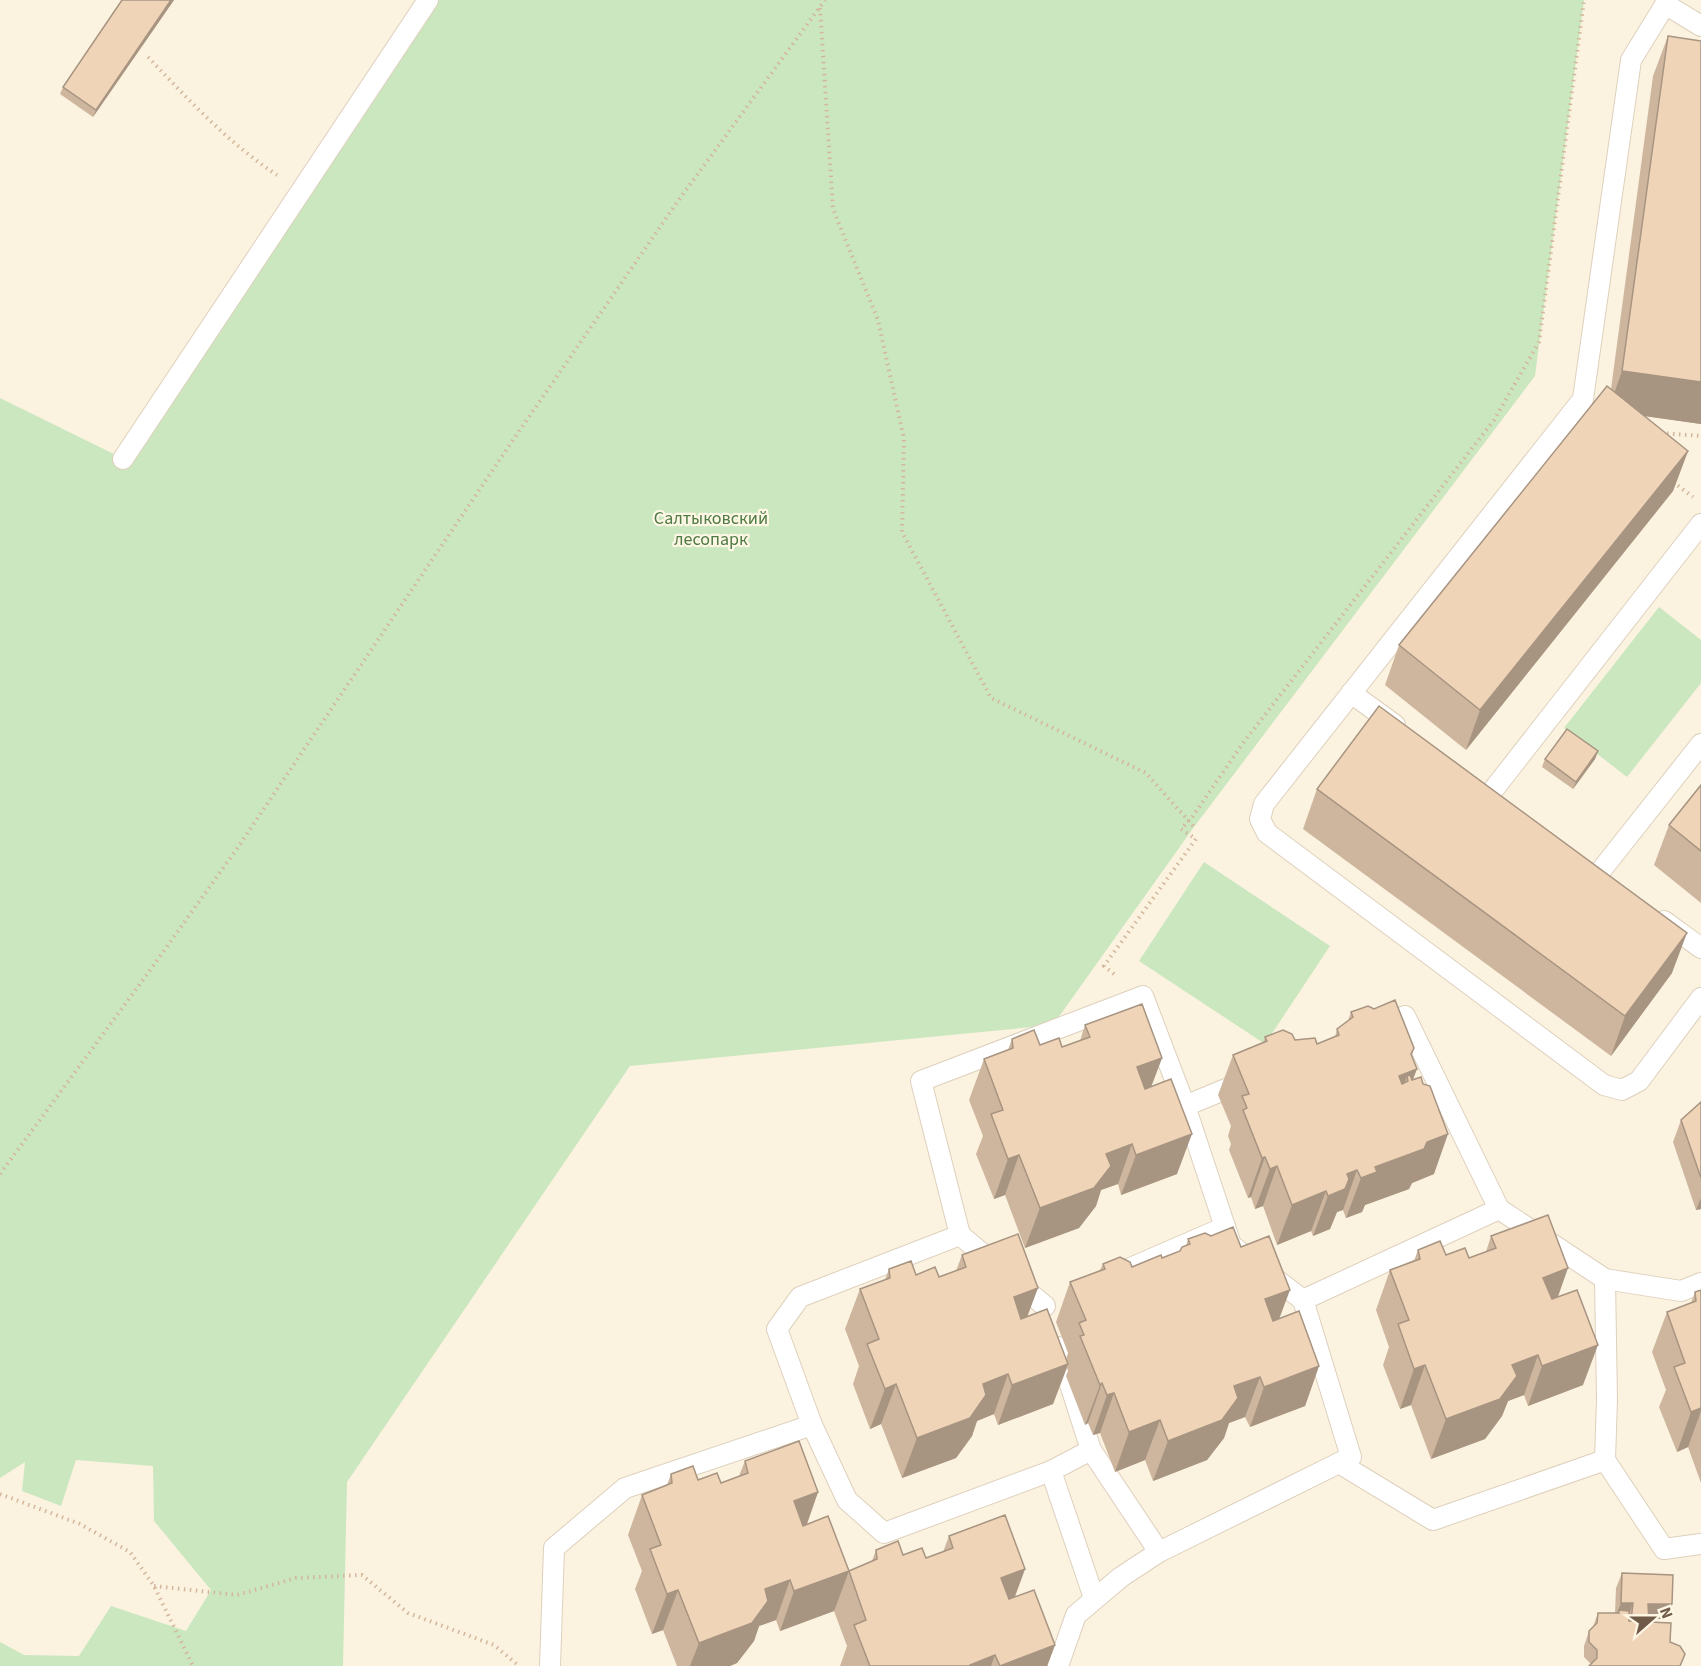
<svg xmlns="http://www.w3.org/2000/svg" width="1701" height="1666" font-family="'Source Sans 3',sans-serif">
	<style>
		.green { fill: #cbe7bf }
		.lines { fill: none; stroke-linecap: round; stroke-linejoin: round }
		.lane-casing { stroke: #ded0bc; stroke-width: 22 }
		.path { stroke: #d3b79c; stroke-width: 4; stroke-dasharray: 1.5 4.5; stroke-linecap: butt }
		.lane { stroke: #fff; stroke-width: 20 }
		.wall { fill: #ceb69e }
		.shaded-wall { fill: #a79481 }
		.building { fill: #efd4b8; stroke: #a79481; stroke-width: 1.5 }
		.labels { text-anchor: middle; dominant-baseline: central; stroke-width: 4.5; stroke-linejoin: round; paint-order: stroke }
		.park-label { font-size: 18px; fill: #4f7b44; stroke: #fef7e5 }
	</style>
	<rect width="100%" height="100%" fill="#fbf3e0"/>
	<g class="green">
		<polygon points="428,0 1584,0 1535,376 1194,827 1053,1025 630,1066 347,1482 343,1666 0,1666 0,1642 24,1655 79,1656 111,1606 186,1631 211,1590 154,1521 153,1466 76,1460 61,1506 22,1491 25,1462 0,1478 0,398 122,458"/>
		<polygon points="1659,607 1701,640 1701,683 1627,777 1564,728"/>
		<polygon points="1204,862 1330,946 1265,1044 1139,961"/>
	</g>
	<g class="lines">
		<g class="lane-casing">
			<g id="lane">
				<polyline points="1668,0 1631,60 1583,399 1264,804 1260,819 1267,833 1604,1085 1622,1090 1639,1081 1701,998"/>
				<polyline points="1665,4 1701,26"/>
				<polyline points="123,459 428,0"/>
				<polyline points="1351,693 1395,725"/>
				<polyline points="1490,794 1701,524"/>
				<polyline points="1599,873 1701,744"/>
				<polyline points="1664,921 1701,948"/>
				<polyline points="1379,1026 1405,1016 1499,1209"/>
				<polyline points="960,1235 921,1081 1143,996 1185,1106"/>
				<polyline points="1239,1251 1231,1245 1185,1106 1243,1082"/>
				<polyline points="1126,1270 1225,1227"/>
				<polyline points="1269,1274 1303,1300 1351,1457 1339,1463"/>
				<polyline points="1605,1279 1607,1400 1605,1460"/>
				<polyline points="1303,1300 1499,1209 1605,1279 1681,1291 1701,1283"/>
				<polyline points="1058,1347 1091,1450"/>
				<polyline points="812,1425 777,1329 800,1297 960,1235 1045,1306"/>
				<polyline points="1094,1598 1051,1471 1091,1450 1159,1552"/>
				<polyline points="550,1666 554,1548 625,1488 812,1425 847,1500 884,1533 1051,1471"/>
				<polyline points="1058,1666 1076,1615 1121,1577 1159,1552 1339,1463 1433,1520 1605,1460 1664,1549 1701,1544"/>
			</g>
		</g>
		<g class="path">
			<polyline points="820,8 833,209 878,320 904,439 902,532 991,698 1146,773 1194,827"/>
			<path d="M148 57C188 99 228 143 277 175"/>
			<polyline points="1661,433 1701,436"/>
			<polyline points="1673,482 1693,497"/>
			<polyline points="1114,974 1104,966 1196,839 1181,829 1193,816 1243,743 1494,420 1539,342 1584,0"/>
			<polyline points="0,1174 148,973 236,850 513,440 678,201 825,0"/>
			<polyline points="0,1494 80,1524 130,1552 154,1586 193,1666"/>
			<polyline points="154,1586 237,1595 296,1578 362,1575 408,1613 494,1645 519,1666"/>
		</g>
		<use href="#lane" class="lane"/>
	</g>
	<g class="wall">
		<polygon points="122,0 174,0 93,117 60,94 63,87"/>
		<polygon points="1668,36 1701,41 1701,424 1645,416 1688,451 1673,491 1466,750 1385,685 1399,645 1611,389 1653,76"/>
		<polygon points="1598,751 1595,759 1573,789 1542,767 1545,759"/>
		<polygon points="1701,785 1701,903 1654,865 1669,825"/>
		<polygon points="1317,789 1672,973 1611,1056 1303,829"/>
		<polygon points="1351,1012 1414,1048 1412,1055 1413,1080 1434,1174 1412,1183 1409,1189 1365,1205 1362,1212 1346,1218 1343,1210 1337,1212 1330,1229 1313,1236 1311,1231 1277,1245 1263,1206 1255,1209 1251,1197 1248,1198 1229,1150 1231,1144 1228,1136 1231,1126 1218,1095 1233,1055 1263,1043 1265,1037 1295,1040 1317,1044 1335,1037 1337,1029 1348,1021"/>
		<polygon points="1085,1025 1162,1058 1151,1086 1177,1174 1121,1195 1118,1184 1101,1190 1096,1206 1079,1228 1025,1248 1005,1195 994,1199 976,1154 983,1136 969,1100 984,1059 1008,1050 1012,1039 1040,1045 1062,1047 1080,1041"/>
		<polygon points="1701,1102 1701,1209 1696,1210 1673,1142 1681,1120"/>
		<polygon points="1491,1236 1558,1297 1583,1385 1528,1406 1524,1395 1508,1401 1502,1416 1485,1439 1431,1459 1411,1405 1400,1409 1383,1365 1389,1347 1376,1310 1390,1270 1414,1261 1418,1250 1446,1255 1469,1258 1486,1252"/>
		<polygon points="1188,1239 1241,1247 1279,1319 1319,1366 1305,1406 1250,1427 1245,1417 1229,1423 1224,1438 1207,1460 1153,1481 1145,1460 1115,1472 1100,1433 1093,1435 1088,1423 1085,1425 1066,1376 1068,1371 1067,1368 1053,1404 998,1425 994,1414 977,1421 972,1436 956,1458 902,1478 881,1424 870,1429 853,1384 859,1366 845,1329 860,1289 885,1280 889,1269 916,1275 939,1277 956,1271 962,1255 1027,1317 1066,1359 1068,1353 1056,1322 1070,1282 1100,1270 1103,1264 1132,1267 1162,1258 1180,1251 1186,1246"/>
		<polygon points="1701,1290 1701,1483 1688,1447 1677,1452 1659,1407 1666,1390 1652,1352 1667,1312 1691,1303 1695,1292"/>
		<polygon points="745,1461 818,1492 807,1524 849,1571 872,1561 876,1550 903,1555 926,1558 943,1552 949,1536 1025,1569 1015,1597 1055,1645 1047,1666 840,1666 847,1646 834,1611 780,1631 776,1620 759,1626 754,1641 737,1663 730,1666 677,1666 663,1630 652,1634 635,1589 642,1571 628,1535 642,1495 667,1485 671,1474 698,1480 721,1483 739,1476"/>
		<polygon points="1622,1573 1672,1604 1667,1619 1649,1619 1591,1664 1584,1657 1584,1646 1589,1631 1593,1627 1598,1613 1615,1613 1616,1588"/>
	</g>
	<g class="shaded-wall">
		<polygon points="171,0 174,0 93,117 96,110"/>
		<polygon points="1622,371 1701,382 1701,424 1608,411"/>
		<polygon points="1688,451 1673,491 1466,750 1480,710"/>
		<polygon points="1598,751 1595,759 1573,789 1576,782"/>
		<polygon points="1687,933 1672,973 1611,1056 1625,1016"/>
		<polygon points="1414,1048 1405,1073 1417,1069 1402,1109 1408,1081 1407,1076 1394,1112 1399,1076"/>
		<polygon points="1162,1058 1147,1098 1137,1067"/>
		<polygon points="1192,1134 1177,1174 1121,1195 1136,1155"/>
		<polygon points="1448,1134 1434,1174 1412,1183 1409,1189 1365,1205 1362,1212 1346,1218 1361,1178 1375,1167 1427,1142"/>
		<polygon points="1132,1144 1118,1184 1101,1190 1096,1206 1079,1228 1025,1248 1040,1208 1106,1154"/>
		<polygon points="1019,1155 1005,1195 994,1199 1008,1159"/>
		<polygon points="1265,1157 1251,1197 1248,1198 1262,1158"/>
		<polygon points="1277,1166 1263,1206 1255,1209 1270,1169"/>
		<polygon points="1357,1170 1343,1210 1337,1212 1330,1229 1313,1236 1328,1196 1347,1174"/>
		<polygon points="1326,1191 1311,1231 1277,1245 1292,1205"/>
		<polygon points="1701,1198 1701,1209 1696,1210"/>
		<polygon points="1568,1268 1554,1308 1543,1278"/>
		<polygon points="1038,1288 1023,1328 1014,1297"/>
		<polygon points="1290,1290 1275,1330 1265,1299"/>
		<polygon points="1598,1345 1583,1385 1528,1406 1542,1366"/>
		<polygon points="1538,1355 1524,1395 1508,1401 1502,1416 1485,1439 1431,1459 1446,1419 1512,1365"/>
		<polygon points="1068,1364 1053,1404 998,1425 1012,1385"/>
		<polygon points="1425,1365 1411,1405 1400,1409 1414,1369"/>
		<polygon points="1319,1366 1305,1406 1250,1427 1264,1387"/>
		<polygon points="1008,1374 994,1414 977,1421 972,1436 956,1458 902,1478 917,1438 983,1384"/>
		<polygon points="1260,1377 1245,1417 1229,1423 1224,1438 1207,1460 1153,1481 1168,1441 1234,1386"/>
		<polygon points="1102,1383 1088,1423 1085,1425 1100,1385"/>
		<polygon points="896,1384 881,1424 870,1429 885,1389"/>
		<polygon points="1114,1393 1100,1433 1093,1435 1107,1395"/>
		<polygon points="1701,1408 1701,1411 1688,1447 1677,1452 1691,1412"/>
		<polygon points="1160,1420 1145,1460 1115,1472 1129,1432"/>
		<polygon points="818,1492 804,1532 794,1501"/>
		<polygon points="1025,1569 1010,1609 1001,1578"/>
		<polygon points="849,1571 834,1611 780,1631 794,1591"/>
		<polygon points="790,1580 776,1620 759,1626 754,1641 737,1663 730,1666 690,1666 699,1643 765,1589"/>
		<polygon points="678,1590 663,1630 652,1634 667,1594"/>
		<polygon points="1621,1603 1633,1603 1628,1618 1619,1610 1616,1618 1615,1618"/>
		<polygon points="1648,1604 1672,1604 1667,1619 1642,1619"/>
		<polygon points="1055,1645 1047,1666 1000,1666"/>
		<polygon points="995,1655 991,1666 969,1666 970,1665"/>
	</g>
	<g class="building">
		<polygon points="122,0 171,0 96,110 63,87"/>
		<polygon points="1668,36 1701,41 1701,382 1622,371"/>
		<polygon points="1607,386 1688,451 1480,710 1399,645"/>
		<polygon points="1379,706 1687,933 1625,1016 1317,789"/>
		<polygon points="1567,729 1598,751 1576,782 1545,759"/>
		<polygon points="1701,785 1701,851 1669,825"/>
		<polygon points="1395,1000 1414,1048 1411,1054 1417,1069 1399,1076 1402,1084 1408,1081 1407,1076 1410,1075 1412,1080 1421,1077 1423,1084 1430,1086 1448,1134 1427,1142 1424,1149 1375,1167 1377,1172 1361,1178 1357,1170 1347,1174 1349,1179 1345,1189 1328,1196 1326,1191 1292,1205 1277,1166 1270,1169 1265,1157 1262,1158 1243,1110 1247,1108 1242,1096 1249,1094 1233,1055 1267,1041 1265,1037 1283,1030 1292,1034 1295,1040 1315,1038 1317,1044 1339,1035 1337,1029 1353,1017 1351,1012 1368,1006 1374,1009"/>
		<polygon points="1142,1004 1162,1058 1137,1067 1145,1089 1171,1079 1192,1134 1136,1155 1132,1144 1106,1154 1111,1166 1094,1188 1040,1208 1019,1155 1008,1159 991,1114 1003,1110 984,1059 1013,1048 1012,1039 1034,1030 1040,1045 1059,1038 1062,1047 1090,1037 1085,1025"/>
		<polygon points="1701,1102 1701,1178 1681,1120"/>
		<polygon points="1548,1215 1568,1268 1543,1278 1552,1299 1577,1290 1598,1345 1542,1366 1538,1355 1512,1365 1517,1376 1500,1399 1446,1419 1425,1365 1414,1369 1398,1324 1409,1320 1390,1270 1420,1259 1418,1250 1440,1241 1446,1255 1465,1248 1469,1258 1496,1248 1491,1236"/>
		<polygon points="1233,1227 1241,1247 1269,1236 1290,1290 1265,1299 1273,1321 1299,1311 1319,1366 1264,1387 1260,1377 1234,1386 1238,1398 1222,1420 1168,1441 1160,1420 1129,1432 1114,1393 1107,1395 1102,1383 1100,1385 1080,1336 1084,1335 1079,1323 1086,1320 1070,1282 1105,1269 1103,1264 1120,1257 1130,1262 1132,1267 1161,1255 1162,1258 1180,1251 1182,1247 1190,1244 1188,1239 1205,1233 1211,1236"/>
		<polygon points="1018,1234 1038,1288 1014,1297 1021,1319 1047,1309 1068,1364 1012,1385 1008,1374 983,1384 986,1395 970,1418 917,1438 896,1384 885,1389 867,1344 879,1339 860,1289 890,1278 889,1269 911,1261 916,1275 935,1267 939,1277 966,1267 962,1255"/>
		<polygon points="1701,1290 1701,1408 1691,1412 1674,1367 1685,1363 1667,1312 1696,1301 1695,1292"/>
		<polygon points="799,1441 818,1492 794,1501 803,1526 828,1516 849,1571 794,1591 790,1580 765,1589 768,1601 752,1623 699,1643 678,1590 667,1594 650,1549 661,1545 642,1495 672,1483 671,1474 693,1466 698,1480 717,1473 721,1483 748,1473 745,1461"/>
		<polygon points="1005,1515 1025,1569 1001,1578 1009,1599 1034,1590 1055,1645 1000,1666 995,1655 970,1665 970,1666 870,1666 854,1625 866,1620 849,1571 877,1559 876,1550 898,1541 903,1555 922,1548 926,1558 953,1548 949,1536"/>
		<polygon points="1622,1573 1673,1575 1672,1604 1648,1604 1649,1622 1671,1623 1670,1642 1680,1646 1685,1654 1680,1666 1589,1666 1597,1658 1597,1650 1589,1642 1589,1631 1597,1623 1598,1613 1619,1613 1619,1610 1629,1611 1629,1621 1631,1621 1633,1603 1621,1603"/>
	</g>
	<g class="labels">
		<g class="park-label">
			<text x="711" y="518">Салтыковский<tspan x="711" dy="21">лесопарк</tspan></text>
		</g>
	</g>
	<g transform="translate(1653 1618) rotate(69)" stroke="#fef7e5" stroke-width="4.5" paint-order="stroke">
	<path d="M0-4.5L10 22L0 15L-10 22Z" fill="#705b48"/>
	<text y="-9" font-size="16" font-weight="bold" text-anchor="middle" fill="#705b48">N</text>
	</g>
</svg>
